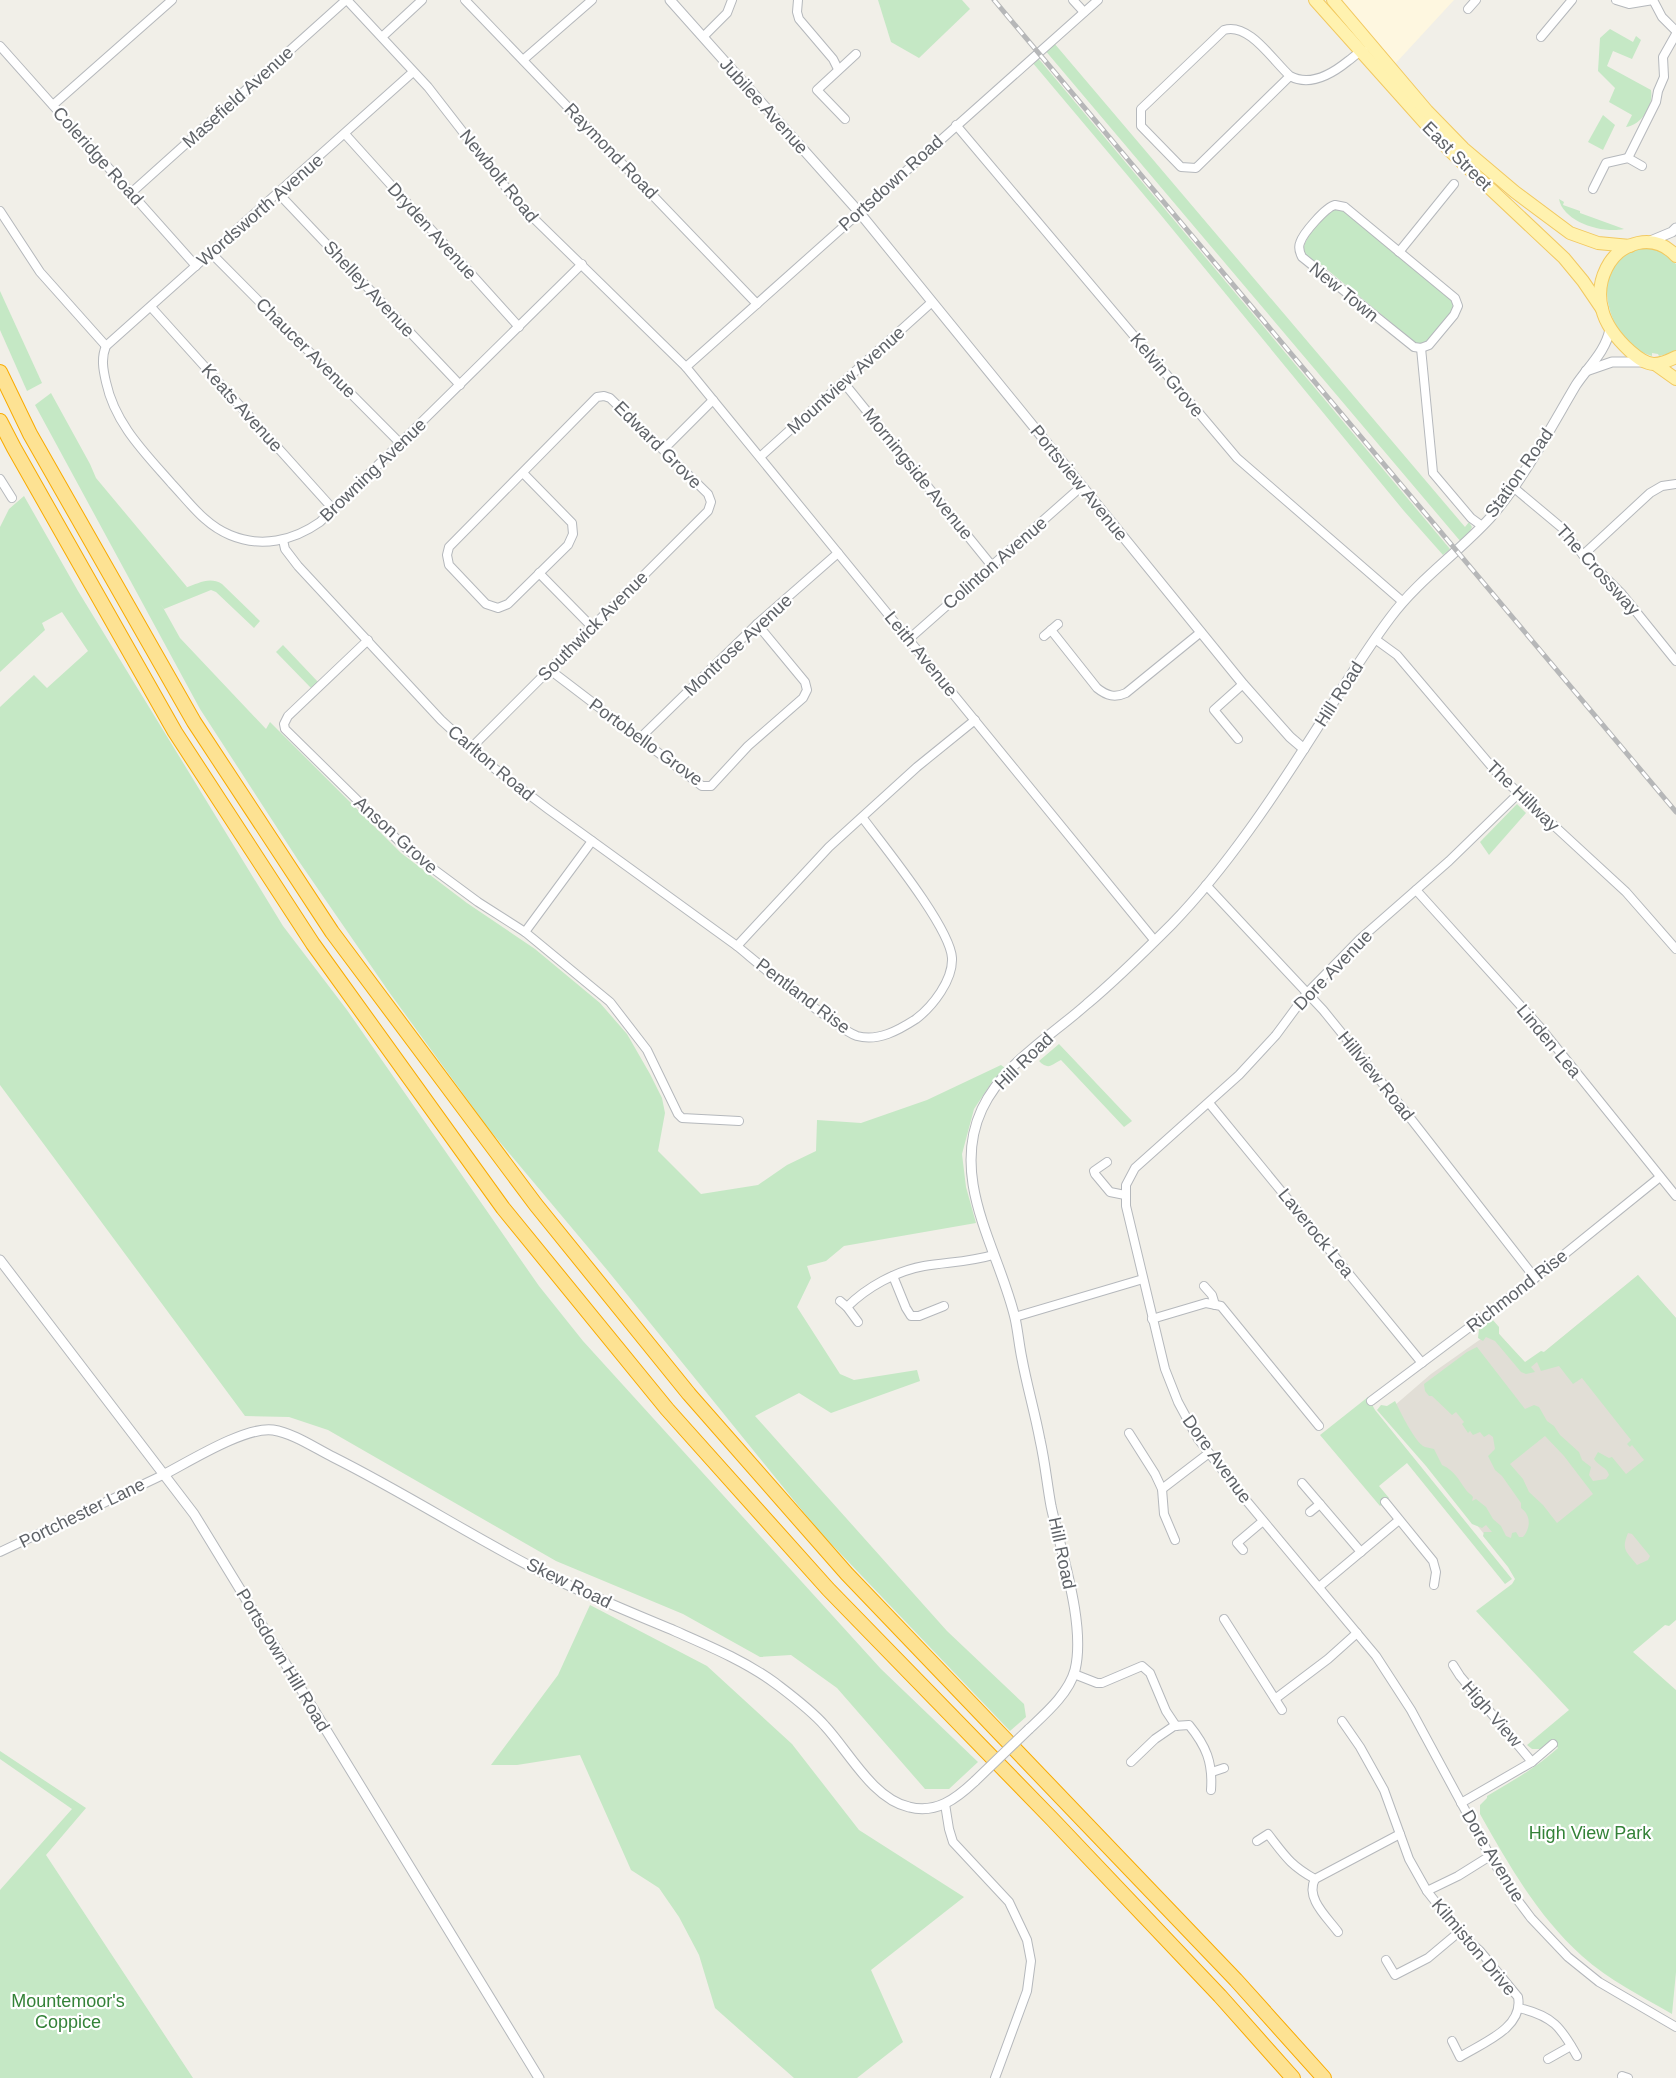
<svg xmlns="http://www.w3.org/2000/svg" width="1676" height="2078" font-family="Arial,sans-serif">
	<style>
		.commercial { fill: #fef7e0 }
		.education { fill: #e1ded6 }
		.green { fill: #c5e8c5; fill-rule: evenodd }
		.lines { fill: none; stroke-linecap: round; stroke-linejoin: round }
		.minor-casing { stroke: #b5b8bc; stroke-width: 10 }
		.tertiary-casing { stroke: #b5b8bc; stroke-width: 11 }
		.primary-casing { stroke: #f2c960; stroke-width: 14 }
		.motorway-casing { stroke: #f9ab00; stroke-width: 16 }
		.minor { stroke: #fff; stroke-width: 8 }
		.tertiary { stroke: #fff; stroke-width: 9 }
		.primary { stroke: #fff2af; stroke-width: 12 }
		.motorway { stroke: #fde293; stroke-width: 14 }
		.rail-casing { stroke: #b6b7b8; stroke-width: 5 }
		.rail { stroke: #fff; stroke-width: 3; stroke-dasharray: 9; stroke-linecap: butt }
		.tertiary-bridge-casing { stroke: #b5b8bc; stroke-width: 11; stroke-linecap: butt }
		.tertiary-bridge { stroke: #fff; stroke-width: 9 }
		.labels { text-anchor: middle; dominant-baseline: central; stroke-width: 4.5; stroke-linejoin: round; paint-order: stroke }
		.street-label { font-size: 18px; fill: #5f6368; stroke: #fff }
		.park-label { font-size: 18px; fill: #348238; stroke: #fff }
	</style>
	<rect width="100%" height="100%" fill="#f1efe8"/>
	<polygon class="commercial" points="1341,0 1454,0 1395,64"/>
	<polygon class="education" points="1638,1275 1676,1318 1676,1615 1519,1578 1387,1412 1431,1374 1495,1329 1527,1366"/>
	<g class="green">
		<polygon points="878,0 962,0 970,9 919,58 891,42"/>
		<path d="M1610 29 1633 42 1636 36 1641 40 1632 59 1613 51 1607 66 1651 90C1654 106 1641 125 1626 127L1632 115 1609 102 1615 88 1598 71 1600 38Z"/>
		<polygon points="1054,43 1465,527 1469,522 1472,527 1469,533 1461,542 1044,49"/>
		<polygon points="1038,58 1450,549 1443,555 1404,511 1160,214 1032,62"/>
		<polygon points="1603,115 1615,125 1603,150 1588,142"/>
		<path d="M1559 199 1564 202 1563 205 1580 211V213L1624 229C1603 234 1563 222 1559 199Z"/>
		<path d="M1335 209 1346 212 1449 297C1451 300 1453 303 1453 306 1453 314 1445 321 1441 327 1429 341 1419 356 1405 334L1318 262C1284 256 1320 223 1329 211Z"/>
		<path d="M1651 248 1663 253 1676 264V350L1671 353 1659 356 1658 354 1652 353V356C1601 342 1584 247 1651 248Z"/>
		<polygon points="0,291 42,383 27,391 0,330"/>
		<path d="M51 393 90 464 96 478 187 587 185 588C198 584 209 576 222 584L260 621 254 628 216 592 211 590 164 609 161 604 180 638 266 729 270 722 401 853 467 903 535 949 600 1003 627 1034 650 1074 662 1098 665 1113 658 1151 701 1194 758 1185 787 1165 816 1151 817 1120 861 1123 927 1100 1001 1065 1005 1068 992 1082 974 1109 962 1154 966 1187 976 1223 844 1246 826 1261 807 1266 811 1278 797 1307 840 1374 854 1380 917 1370 920 1381 831 1413 799 1393 755 1416 947 1631 1024 1704 1026 1717 1010 1731 818 1530 608 1271 488 1128 389 992 298 860 200 709 35 405Z"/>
		<polygon points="24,496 78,591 283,926 347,1010 539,1286 583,1341 881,1669 978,1762 949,1789 925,1789 837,1688 791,1655 760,1657 683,1614 556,1561 328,1430 289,1417 245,1416 0,1085 0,707 34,675 47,688 88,651 62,612 42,623 45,630 0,672 0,527 9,509"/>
		<polygon points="283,645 318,682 311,688 276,652"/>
		<polygon points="1517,804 1526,813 1489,855 1480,842"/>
		<path d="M1059 1044 1132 1121 1124 1127 1061 1060C1052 1064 1049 1071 1039 1061Z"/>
		<path d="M1638 1275 1676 1318V1620L1669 1626 1665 1625 1633 1652 1676 1690V1972L1672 2014C1641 1996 1609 1980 1582 1956 1537 1915 1510 1867 1480 1814V1805L1487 1798V1796C1512 1781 1536 1768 1558 1748L1553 1741 1543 1749H1532L1527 1745 1569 1710 1476 1611 1512 1584 1515 1579 1508 1567 1483 1536 1484 1532H1492L1486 1525 1482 1528 1472 1524 1426 1466 1377 1410 1381 1405 1387 1406 1395 1401C1400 1411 1415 1443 1425 1447 1428 1448 1431 1448 1434 1449L1442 1465C1455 1471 1458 1479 1466 1490 1468 1493 1471 1494 1473 1497L1472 1501 1476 1499 1486 1507 1493 1519 1501 1526 1506 1536 1511 1538 1512 1533 1516 1532 1519 1537H1523C1531 1528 1531 1515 1521 1508V1503L1502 1476 1495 1470 1488 1456 1495 1449 1493 1437 1489 1434 1484 1437 1480 1432 1473 1435 1470 1431 1468 1433 1462 1424 1464 1422 1456 1412 1452 1415 1432 1396H1429L1425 1391 1424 1384 1467 1352 1477 1347 1525 1409 1534 1405 1539 1407 1547 1421 1554 1426 1560 1435 1579 1452 1582 1460 1591 1467 1589 1475 1593 1481 1606 1479 1609 1475C1607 1467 1598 1466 1594 1459L1598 1452 1609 1458 1612 1457 1626 1474 1644 1460 1632 1445 1630 1447 1627 1444 1631 1440 1582 1378 1573 1384 1559 1366 1541 1371 1537 1362 1531 1367 1535 1372 1526 1374 1521 1372 1495 1341 1486 1337 1483 1341 1478 1338 1479 1329 1483 1322 1492 1319 1499 1327V1334L1525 1362 1541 1351 1544 1352ZM1545 1436 1564 1456 1593 1494 1557 1523 1543 1505 1529 1492 1523 1479 1510 1464ZM1628 1533 1632 1534 1650 1556 1648 1560 1637 1565C1626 1551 1621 1550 1628 1533Z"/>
		<polygon points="1368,1397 1375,1410 1512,1579 1505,1584 1407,1463 1379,1486 1389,1498 1380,1506 1320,1435"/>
		<polygon points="590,1605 707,1666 792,1744 859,1830 964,1897 871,1970 903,2042 857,2078 794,2078 715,2008 699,1955 679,1917 659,1888 631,1870 580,1755 517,1765 491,1765 558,1675"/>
		<polygon points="0,1751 86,1808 46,1855 193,2078 0,2078 0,1890 72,1809 0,1759"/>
	</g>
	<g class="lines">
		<g class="minor-casing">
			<g id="minor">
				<polyline points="347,0 428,87 518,203 686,367 1155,941"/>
				<polyline points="465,0 757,304"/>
				<polyline points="798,0 797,12 799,19 833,59 838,69"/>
				<polyline points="1073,0 1084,12"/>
				<polyline points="1616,0 1629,4 1653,0 1662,17 1676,31"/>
				<polyline points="1468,9 1476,0"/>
				<polyline points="382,37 422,0"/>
				<polyline points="703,37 727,13 732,0"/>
				<polyline points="1541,37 1572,0"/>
				<polyline points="0,46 196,266"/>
				<polyline points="523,60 592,0"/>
				<path d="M413 72 106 346C101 358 103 369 106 382 115 424 145 453 172 484 190 503 205 525 230 535 261 548 293 541 320 522L582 264"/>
				<path d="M1290 76C1273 61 1249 22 1224 30L1141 109V126L1181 167 1196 168 1290 76C1310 87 1332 74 1348 61 1354 57 1357 52 1364 51"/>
				<polyline points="53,105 172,0"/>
				<polyline points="845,119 817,90 856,54"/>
				<polyline points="956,125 1237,458 1403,602"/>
				<polyline points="345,134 519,327"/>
				<polyline points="1628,158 1656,102 1658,91 1664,77 1663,57 1676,34"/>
				<polyline points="1593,189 1606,163 1628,158 1642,166"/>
				<polyline points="131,193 346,0"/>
				<polyline points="279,194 460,385"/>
				<path d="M1335 205 1345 207 1455 298 1458 306 1454 315 1429 345 1421 348 1414 347 1302 257C1300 253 1298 248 1300 243 1303 233 1326 207 1335 205Z"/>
				<polyline points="0,211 40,272 106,346"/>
				<polyline points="1399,252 1454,184"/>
				<polyline points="211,253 401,444"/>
				<polyline points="151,307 333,509"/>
				<polyline points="1421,348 1433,473 1471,518 1482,526"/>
				<polyline points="686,367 1098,0"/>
				<polyline points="844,383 992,566"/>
				<polyline points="664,449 713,400"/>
				<polyline points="760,457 932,302"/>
				<polyline points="0,479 12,498"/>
				<polyline points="1513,487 1562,528 1583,555 1621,593 1676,661"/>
				<polyline points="283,540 285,549 298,566 441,720 490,765 548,809 737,946"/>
				<polyline points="1583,555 1650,493 1662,486 1676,484"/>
				<polyline points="539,573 592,627"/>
				<path d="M1051 630 1097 688C1107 696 1115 698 1126 693L1201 632"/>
				<polyline points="1044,636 1058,624"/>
				<polyline points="909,639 1082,486"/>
				<polyline points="1375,639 1397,655 1498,774 1626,892 1676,949"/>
				<polyline points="368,640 288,716 284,724 285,729 409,851 478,902 525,932 610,1002 647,1050 678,1114 682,1118 739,1121"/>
				<polyline points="550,670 702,786 711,786 748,746 803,698 807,690 805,682 757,624"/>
				<polyline points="639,739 757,624 838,553"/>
				<polyline points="1238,739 1214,710 1243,684"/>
				<polyline points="471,748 708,511 711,502 708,494 610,398 604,396 597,397 449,547 447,555 449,565 486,604 498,608 508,604 568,545 573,534 572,523 523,473"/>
				<polyline points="1518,794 1449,861 1360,939 1307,993 1276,1035 1239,1075 1135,1168 1126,1185 1126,1206 1165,1369 1178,1402 1198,1439 1245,1499 1376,1656 1411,1710 1490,1856 1513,1894 1531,1918 1568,1957 1599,1982 1676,2027"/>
				<path d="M862 817C882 844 950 927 952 958 953 980 933 1006 916 1019 899 1030 878 1042 857 1036 846 1032 836 1023 826 1016 795 995 766 970 737 946L829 847 917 767 975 720"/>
				<polyline points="1206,885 1323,1010 1404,1110 1535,1278"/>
				<polyline points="1416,890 1539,1026 1676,1196"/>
				<polyline points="525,932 592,841"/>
				<polyline points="1209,1103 1422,1363"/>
				<polyline points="1107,1162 1094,1171 1095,1174 1110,1192 1125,1195"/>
				<polyline points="893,1276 906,1308 911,1316 919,1316 944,1306"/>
				<polyline points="1204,1286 1212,1295 1215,1305"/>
				<polyline points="840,1301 847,1307 858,1322"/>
				<path d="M847 1307C867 1287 896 1271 924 1266 948 1262 970 1262 993 1255"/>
				<polyline points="1015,1317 1143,1279"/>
				<polyline points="1152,1319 1206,1303 1221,1306 1319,1426"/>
				<polyline points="1371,1401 1535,1278 1660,1177"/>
				<polyline points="1129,1433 1155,1474 1162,1489 1164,1514 1175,1540"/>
				<polyline points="1302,1483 1361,1552"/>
				<polyline points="1162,1489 1209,1453"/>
				<polyline points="1385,1502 1433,1561 1436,1572 1434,1585"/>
				<polyline points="1310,1512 1320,1504"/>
				<polyline points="1243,1550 1237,1543 1263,1521"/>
				<polyline points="0,1552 165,1474"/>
				<polyline points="1319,1587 1399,1520"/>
				<polyline points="1224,1619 1282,1710"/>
				<polyline points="1453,1665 1460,1676 1532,1762"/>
				<polyline points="1074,1674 1097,1683 1102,1683 1142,1666 1150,1673 1166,1711 1176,1726"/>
				<polyline points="1275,1699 1328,1659 1357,1633"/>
				<path d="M1342 1721 1360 1747 1384 1790 1409 1859 1427 1891 1459 1932 1480 1951 1518 1997C1524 2028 1482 2043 1460 2057L1452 2041"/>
				<path d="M1131 1762 1155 1739 1174 1726 1189 1725C1206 1746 1213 1762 1211 1790"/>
				<polyline points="1212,1772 1224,1768"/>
				<polyline points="1461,1803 1532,1762 1553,1744"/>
				<polyline points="945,1804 949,1829 953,1842 1009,1902 1027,1940 1031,1961 1027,1991 995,2078"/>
				<path d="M1257 1841 1268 1834C1285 1856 1290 1865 1315 1879L1400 1834"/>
				<path d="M1315 1879C1305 1898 1327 1917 1338 1932"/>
				<polyline points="1427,1891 1458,1876 1490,1856"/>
				<polyline points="1386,1960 1395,1975 1428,1958 1459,1932"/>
				<path d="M1519 2008C1553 2016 1561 2027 1577 2056"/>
				<polyline points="1548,2059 1571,2046"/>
				<polyline points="1622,2076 1628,2078"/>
			</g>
		</g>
		<g class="tertiary-casing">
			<g id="tertiary">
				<polyline points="670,0 859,212 1243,684 1290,737 1304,749"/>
				<polyline points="1648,242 1672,232 1676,228"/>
				<polyline points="1586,371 1612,362 1644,362"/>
				<polyline points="0,1260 194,1514 539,2078"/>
				<path d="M165 1474C190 1461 246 1426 273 1430 293 1433 315 1448 333 1457 407 1494 476 1539 549 1576 590 1596 632 1613 675 1631 709 1646 745 1661 775 1683 792 1696 811 1710 825 1726 849 1752 873 1799 909 1807 936 1814 956 1799 975 1781"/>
				<path d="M1029 1729C1046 1713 1069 1693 1075 1670 1086 1625 1061 1552 1051 1506 1047 1484 1045 1462 1040 1440 1035 1413 1027 1386 1022 1359 1019 1345 1018 1331 1015 1318 999 1250 949 1180 982 1109 1003 1064 1051 1036 1087 1004 1117 979 1145 951 1172 924 1227 867 1274 796 1316 730 1340 692 1363 654 1390 618 1418 580 1458 553 1490 518 1522 482 1551 427 1576 385 1588 367 1606 351 1610 329"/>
			</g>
		</g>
		<g class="primary-casing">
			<g id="primary">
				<polyline points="1315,0 1450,151 1564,258 1583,281 1602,309"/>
				<polyline points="1333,0 1427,111 1463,148 1515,192 1570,233 1598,243 1630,246"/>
				<path d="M1676 256C1666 245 1653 240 1638 243 1609 249 1595 282 1602 309 1606 326 1618 340 1630 351 1637 357 1645 364 1654 364 1662 364 1670 360 1676 357"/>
				<polyline points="1655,364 1676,379"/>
			</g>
		</g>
		<g class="motorway-casing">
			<g id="motorway">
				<polyline points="0,372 30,434 194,722 332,932 536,1205 689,1394 847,1574 1236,1980 1324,2078"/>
				<polyline points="0,421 14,448 175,732 313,944 503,1208 667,1409 828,1589 1053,1820 1220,1996 1293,2078"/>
			</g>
		</g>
		<use href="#minor" class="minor"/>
		<use href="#tertiary" class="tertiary"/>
		<use href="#primary" class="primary"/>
		<use href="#motorway" class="motorway"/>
		<g class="rail-casing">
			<polyline id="rail" points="994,0 1676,812"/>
		</g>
		<use href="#rail" class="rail"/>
		<g class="tertiary-bridge-casing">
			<polyline id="tertiary-bridge" points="975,1781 1029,1729"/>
		</g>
		<use href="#tertiary-bridge" class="tertiary-bridge"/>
	</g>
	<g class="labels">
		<g class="street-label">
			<text transform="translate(238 97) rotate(-42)">Masefield Avenue</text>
			<text transform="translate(764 106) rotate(48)">Jubilee Avenue</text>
			<text transform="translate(611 151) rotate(46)">Raymond Road</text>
			<text transform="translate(98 156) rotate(48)">Coleridge Road</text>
			<text transform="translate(1457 156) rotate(45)">East Street</text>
			<text transform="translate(499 176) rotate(51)">Newbolt Road</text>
			<text transform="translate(891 183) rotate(-42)">Portsdown Road</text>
			<text transform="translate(260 210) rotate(-41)">Wordsworth Avenue</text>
			<text transform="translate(432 231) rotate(48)">Dryden Avenue</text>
			<text transform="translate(369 289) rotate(47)">Shelley Avenue</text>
			<text transform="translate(1344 292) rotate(39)">New Town</text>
			<text transform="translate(306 348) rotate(45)">Chaucer Avenue</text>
			<text transform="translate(1167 375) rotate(50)">Kelvin Grove</text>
			<text transform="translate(846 380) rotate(-42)">Mountview Avenue</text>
			<text transform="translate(242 408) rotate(48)">Keats Avenue</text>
			<text transform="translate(658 445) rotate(45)">Edward Grove</text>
			<text transform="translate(373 470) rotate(-44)">Browning Avenue</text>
			<text transform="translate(1519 473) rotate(-55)">Station Road</text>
			<text transform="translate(918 474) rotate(51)">Morningside Avenue</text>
			<text transform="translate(1079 483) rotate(51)">Portsview Avenue</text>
			<text transform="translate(995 563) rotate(-41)">Colinton Avenue</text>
			<text transform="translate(1598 570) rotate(48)">The Crossway</text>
			<text transform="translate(593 626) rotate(-45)">Southwick Avenue</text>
			<text transform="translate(738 645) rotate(-43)">Montrose Avenue</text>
			<text transform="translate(921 654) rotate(51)">Leith Avenue</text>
			<text transform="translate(1339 694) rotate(-57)">Hill Road</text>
			<text transform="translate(646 742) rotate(36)">Portobello Grove</text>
			<text transform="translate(491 763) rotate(40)">Carlton Road</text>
			<text transform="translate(1523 796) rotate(44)">The Hillway</text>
			<text transform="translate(396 835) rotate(42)">Anson Grove</text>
			<text transform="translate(1333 970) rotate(-46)">Dore Avenue</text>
			<text transform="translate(803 996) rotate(37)">Pentland Rise</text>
			<text transform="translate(1549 1041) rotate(50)">Linden Lea</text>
			<text transform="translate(1024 1061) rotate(-44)">Hill Road</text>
			<text transform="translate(1376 1076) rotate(51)">Hillview Road</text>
			<text transform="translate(1316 1233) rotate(51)">Laverock Lea</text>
			<text transform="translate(1517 1291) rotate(-38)">Richmond Rise</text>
			<text transform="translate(1217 1459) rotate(54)">Dore Avenue</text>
			<text transform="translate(82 1513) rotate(-26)">Portchester Lane</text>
			<text transform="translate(1062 1553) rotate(78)">Hill Road</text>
			<text transform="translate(569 1583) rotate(26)">Skew Road</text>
			<text transform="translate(283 1660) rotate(59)">Portsdown Hill Road</text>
			<text transform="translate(1492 1714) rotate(49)">High View</text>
			<text transform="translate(1493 1856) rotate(59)">Dore Avenue</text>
			<text transform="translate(1474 1947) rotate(50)">Kilmiston Drive</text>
		</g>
		<g class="park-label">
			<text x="1590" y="1833">High View Park</text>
			<text x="68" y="2001">Mountemoor's<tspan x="68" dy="21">Coppice</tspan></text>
		</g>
	</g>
</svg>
